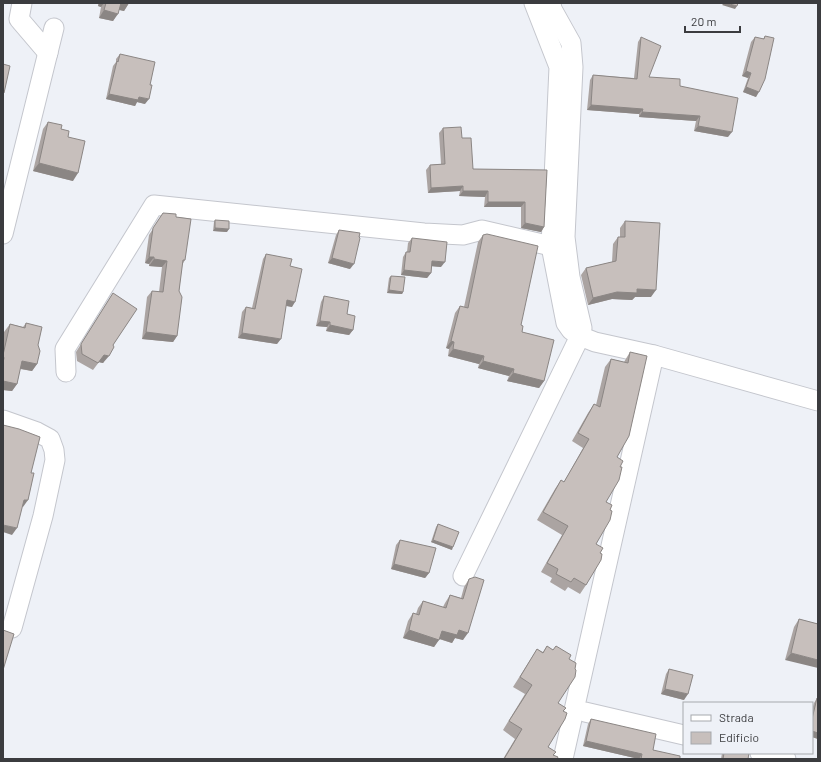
<svg xmlns="http://www.w3.org/2000/svg" width="821" height="762" font-family="Barlow,sans-serif">
	<style>
		.lines { fill: none; stroke-linecap: round; stroke-linejoin: round }
		.minor-casing { stroke: #c4c6cd; stroke-width: 21 }
		.minor { stroke: #fff; stroke-width: 19 }
		.wall { fill: #aba4a2 }
		.shaded-wall { fill: #8b8684 }
		.building { fill: #c7bfbc; stroke: #8b8684 }
	</style>
	<rect width="100%" height="100%" fill="#eef1f7"/>
	<g class="lines">
		<g class="minor-casing">
			<g id="minor">
				<polyline points="22,3 19,19 48,53"/>
				<polyline points="534,3 559,67 551,246 566,323 571,330 580,336 595,342 654,355 818,401"/>
				<polyline points="3,234 54,28"/>
				<polyline points="66,372 65,349 154,205 424,233 463,235 482,230 551,246"/>
				<polyline points="3,420 37,432 50,439 54,450 55,460 43,516 12,628"/>
				<polyline points="463,576 580,336 582,328 570,277 565,237 573,67 571,43 552,9 551,3"/>
				<polyline points="585,712 684,735"/>
				<polyline points="760,753 786,759"/>
				<polyline points="563,759 654,355"/>
			</g>
		</g>
		<use href="#minor" class="minor"/>
	</g>
	<g class="wall">
		<polygon points="98,3 129,3 124,11 119,10 113,21 99,18 101,7 98,6"/>
		<polygon points="765,36 756,97 743,92 748,78 742,76 751,42 755,37 763,39"/>
		<polygon points="641,37 649,77 680,86 728,137 694,131 696,121 639,117 639,114 587,110 590,80 593,75 634,78 638,42"/>
		<polygon points="120,54 145,104 137,102 135,106 106,99 113,66 116,62 116,59"/>
		<polygon points="48,122 61,129 68,137 73,181 33,171 43,129"/>
		<polygon points="443,128 462,138 473,169 547,170 544,227 541,232 521,228 521,207 484,207 485,197 459,196 460,191 428,193 426,170 430,165 441,164 439,133"/>
		<polygon points="163,213 176,217 185,260 182,265 179,291 177,336 173,342 142,339 147,297 152,291 159,292 162,267 149,266 149,264 145,263 149,235"/>
		<polygon points="215,220 227,232 213,231 214,222"/>
		<polygon points="625,221 651,297 635,297 632,300 612,299 588,305 581,275 586,268 612,262 613,244 618,237 620,237 620,228"/>
		<polygon points="339,230 350,269 328,263 336,235"/>
		<polygon points="483,235 521,325 522,332 544,381 539,388 507,381 509,376 478,368 479,364 448,356 449,349 446,348 455,313 460,306 464,307 478,242"/>
		<polygon points="412,238 441,267 432,266 431,273 427,278 401,275 403,257 406,252 407,252 408,243"/>
		<polygon points="266,254 290,266 292,307 286,306 277,344 238,338 242,312 246,307 252,308 263,259"/>
		<polygon points="391,276 403,292 402,294 387,293 389,278"/>
		<polygon points="113,293 113,345 103,363 99,362 93,370 77,361 76,352"/>
		<polygon points="324,296 347,314 353,330 349,335 326,331 327,327 316,326 321,302"/>
		<polygon points="26,323 38,345 37,364 32,371 20,369 17,384 12,391 3,390 3,338 4,332 10,324 23,327"/>
		<polygon points="630,352 617,457 620,467 606,502 610,510 596,544 600,553 586,585 580,594 568,587 565,591 550,582 552,578 541,572 562,535 537,520 555,489 561,480 564,482 583,448 572,441 588,413 594,404 596,405 605,367 611,359 624,362"/>
		<polygon points="438,524 452,550 431,542 436,527"/>
		<polygon points="400,540 429,573 425,578 391,569 396,545"/>
		<polygon points="469,579 463,640 455,638 452,643 439,639 434,647 403,638 408,621 413,613 416,614 418,608 423,601 443,607 445,603 450,595 461,598 464,587"/>
		<polygon points="799,619 818,624 785,660 794,627"/>
		<polygon points="547,646 553,650 556,646 569,659 558,703 563,711 548,747 557,759 503,759 515,739 503,730 525,694 513,687 537,649 543,652"/>
		<polygon points="669,669 684,700 661,694 666,674"/>
		<polygon points="817,698 818,739 812,737 812,710 814,703"/>
		<polygon points="591,719 653,750 680,759 639,759 583,746 588,724"/>
		<polygon points="722,753 749,753 748,759 721,759"/>
	</g>
	<g class="shaded-wall">
		<polygon points="100,3 104,3 101,7 98,6"/>
		<polygon points="120,3 129,3 124,11 116,9"/>
		<polygon points="724,3 726,3 737,6 735,9 722,5"/>
		<polygon points="104,10 118,14 113,21 99,18"/>
		<polygon points="746,71 751,73 748,78 742,76"/>
		<polygon points="746,87 759,92 756,97 743,92"/>
		<polygon points="109,94 139,97 149,99 145,104 137,102 135,106 106,99"/>
		<polygon points="591,105 643,109 639,114 587,110"/>
		<polygon points="642,112 700,116 696,121 639,117"/>
		<polygon points="698,126 732,132 728,137 694,131"/>
		<polygon points="39,163 78,173 73,181 33,171"/>
		<polygon points="463,186 460,191 428,193 431,188"/>
		<polygon points="463,191 488,191 485,197 459,196"/>
		<polygon points="488,202 525,202 521,207 484,207"/>
		<polygon points="525,223 544,227 541,232 521,228"/>
		<polygon points="215,228 229,229 227,232 213,231"/>
		<polygon points="149,257 154,257 149,264 145,263"/>
		<polygon points="332,258 354,264 350,269 328,263"/>
		<polygon points="154,259 167,261 162,267 149,266"/>
		<polygon points="432,261 445,262 441,267 429,266"/>
		<polygon points="404,270 431,273 427,278 401,275"/>
		<polygon points="637,289 656,290 651,297 635,297 632,300 612,299 588,305 593,298 617,292"/>
		<polygon points="389,290 403,292 402,294 387,293"/>
		<polygon points="287,300 295,302 292,307 283,305"/>
		<polygon points="320,321 330,322 327,327 316,326"/>
		<polygon points="330,325 353,330 349,335 326,331"/>
		<polygon points="146,332 177,336 173,342 142,339"/>
		<polygon points="242,333 281,339 277,344 238,338"/>
		<polygon points="451,341 454,342 449,349 446,348"/>
		<polygon points="453,349 484,356 479,364 448,356"/>
		<polygon points="104,355 109,356 103,363 98,362"/>
		<polygon points="22,361 37,364 32,371 17,368"/>
		<polygon points="483,361 514,369 509,376 478,368"/>
		<polygon points="513,373 544,381 539,388 507,381"/>
		<polygon points="3,381 17,384 12,391 3,390"/>
		<polygon points="24,500 28,500 23,507 20,506"/>
		<polygon points="3,525 17,528 12,535 3,532"/>
		<polygon points="433,540 453,547 452,550 431,542"/>
		<polygon points="394,564 429,573 425,578 391,569"/>
		<polygon points="409,630 439,640 434,647 403,638"/>
		<polygon points="459,630 468,633 463,640 455,638 452,643 437,638 442,631"/>
		<polygon points="791,653 818,660 818,668 785,660"/>
		<polygon points="665,689 688,694 684,700 661,694"/>
		<polygon points="812,731 818,733 818,739 812,737"/>
		<polygon points="586,741 642,754 639,759 583,746"/>
	</g>
	<g class="building">
		<polygon points="106,3 121,3 118,14 104,10"/>
		<polygon points="726,3 738,3 737,6"/>
		<polygon points="765,36 774,38 765,79 759,92 746,87 751,73 746,71 755,37 764,39"/>
		<polygon points="641,37 661,46 649,77 680,79 680,86 738,98 732,132 698,126 700,116 642,112 643,109 591,105 593,75 637,79"/>
		<polygon points="120,54 155,62 150,85 152,85 149,99 139,97 138,100 109,94 117,61 118,62"/>
		<polygon points="3,64 10,66 4,93 3,93"/>
		<polygon points="48,122 62,125 61,129 69,131 68,137 85,141 78,173 39,163"/>
		<polygon points="461,127 462,138 471,138 473,169 547,170 544,227 525,223 525,202 488,202 488,191 463,191 463,186 431,188 430,165 445,164 443,128"/>
		<polygon points="163,213 176,214 176,217 191,219 185,260 183,260 179,291 182,297 177,336 146,332 152,291 163,292 167,261 154,259 154,257 149,257 153,228"/>
		<polygon points="215,220 229,221 229,229 215,228"/>
		<polygon points="625,221 660,223 656,290 637,289 637,293 617,292 593,298 586,268 616,261 618,237 625,237"/>
		<polygon points="339,230 360,233 359,237 360,238 354,264 332,258"/>
		<polygon points="487,234 538,246 521,325 523,326 522,332 554,340 544,381 513,373 514,369 483,361 484,356 453,349 454,342 451,341 460,306 468,308 483,235"/>
		<polygon points="412,238 447,242 445,262 432,261 431,273 404,270 406,252 410,252"/>
		<polygon points="266,254 292,259 290,266 302,269 295,302 287,300 281,339 242,333 246,307 255,309"/>
		<polygon points="391,276 405,277 403,292 389,290"/>
		<polygon points="113,293 137,309 113,345 114,347 109,356 104,355 98,363 82,354 81,344"/>
		<polygon points="324,296 349,301 347,314 355,316 353,330 330,325 330,322 320,321"/>
		<polygon points="26,323 42,327 38,345 40,351 37,364 22,361 17,384 3,381 3,363 4,358 3,355 10,324 25,328"/>
		<polygon points="630,352 647,356 629,436 617,457 623,461 620,467 622,467 619,480 606,502 612,505 610,510 612,511 610,520 596,544 603,548 600,553 602,554 601,560 586,585 574,578 571,582 556,574 558,569 547,563 568,526 543,512 561,480 564,482 589,439 578,433 594,404 600,407 611,359 628,363"/>
		<polygon points="3,425 19,429 40,437 31,473 34,473 28,500 24,500 17,528 3,525"/>
		<polygon points="438,524 459,532 453,547 433,540"/>
		<polygon points="400,540 436,548 429,573 394,564"/>
		<polygon points="475,577 484,580 468,633 459,630 457,635 442,631 439,640 409,630 413,613 419,615 423,601 446,608 450,595 463,599 469,579"/>
		<polygon points="799,619 818,624 818,660 791,653"/>
		<polygon points="3,630 14,634 3,670"/>
		<polygon points="547,646 553,650 556,646 571,655 569,659 576,663 575,669 576,670 575,677 558,703 566,708 563,711 567,713 565,719 548,747 556,752 553,755 558,757 557,759 504,759 522,729 509,721 532,685 520,677 537,649 543,653"/>
		<polygon points="669,669 693,675 688,694 665,689"/>
		<polygon points="817,698 818,698 818,733 812,731 812,719"/>
		<polygon points="591,719 656,734 653,750 680,756 680,759 641,759 642,754 586,741"/>
		<polygon points="724,753 749,753 748,759 723,759"/>
	</g>
	<rect width="821" height="762" fill="none" stroke="#3b3c3f" stroke-width="8"/>
	<rect x="683" y="702" width="130" height="52" fill="#eef1f7" stroke="#a6a9ad"/>
	<rect x="691" y="715" width="20" height="6" fill="#ffffff" stroke="#a6a9ad"/>
	<text x="719" y="722" font-size="12" fill="#3b3c3f">Strada</text>
	<rect x="691" y="732" width="20" height="12" fill="#c7bfbc" stroke="#a6a9ad"/>
	<text x="719" y="742" font-size="12" fill="#3b3c3f">Edificio</text>
	<path d="M685 26v6h55v-6" fill="none" stroke="#3b3c3f" stroke-width="2"/>
	<text x="691" y="26" font-size="12" fill="#3b3c3f" stroke="#eef1f7" stroke-width="3" paint-order="stroke">20 m</text>
</svg>
